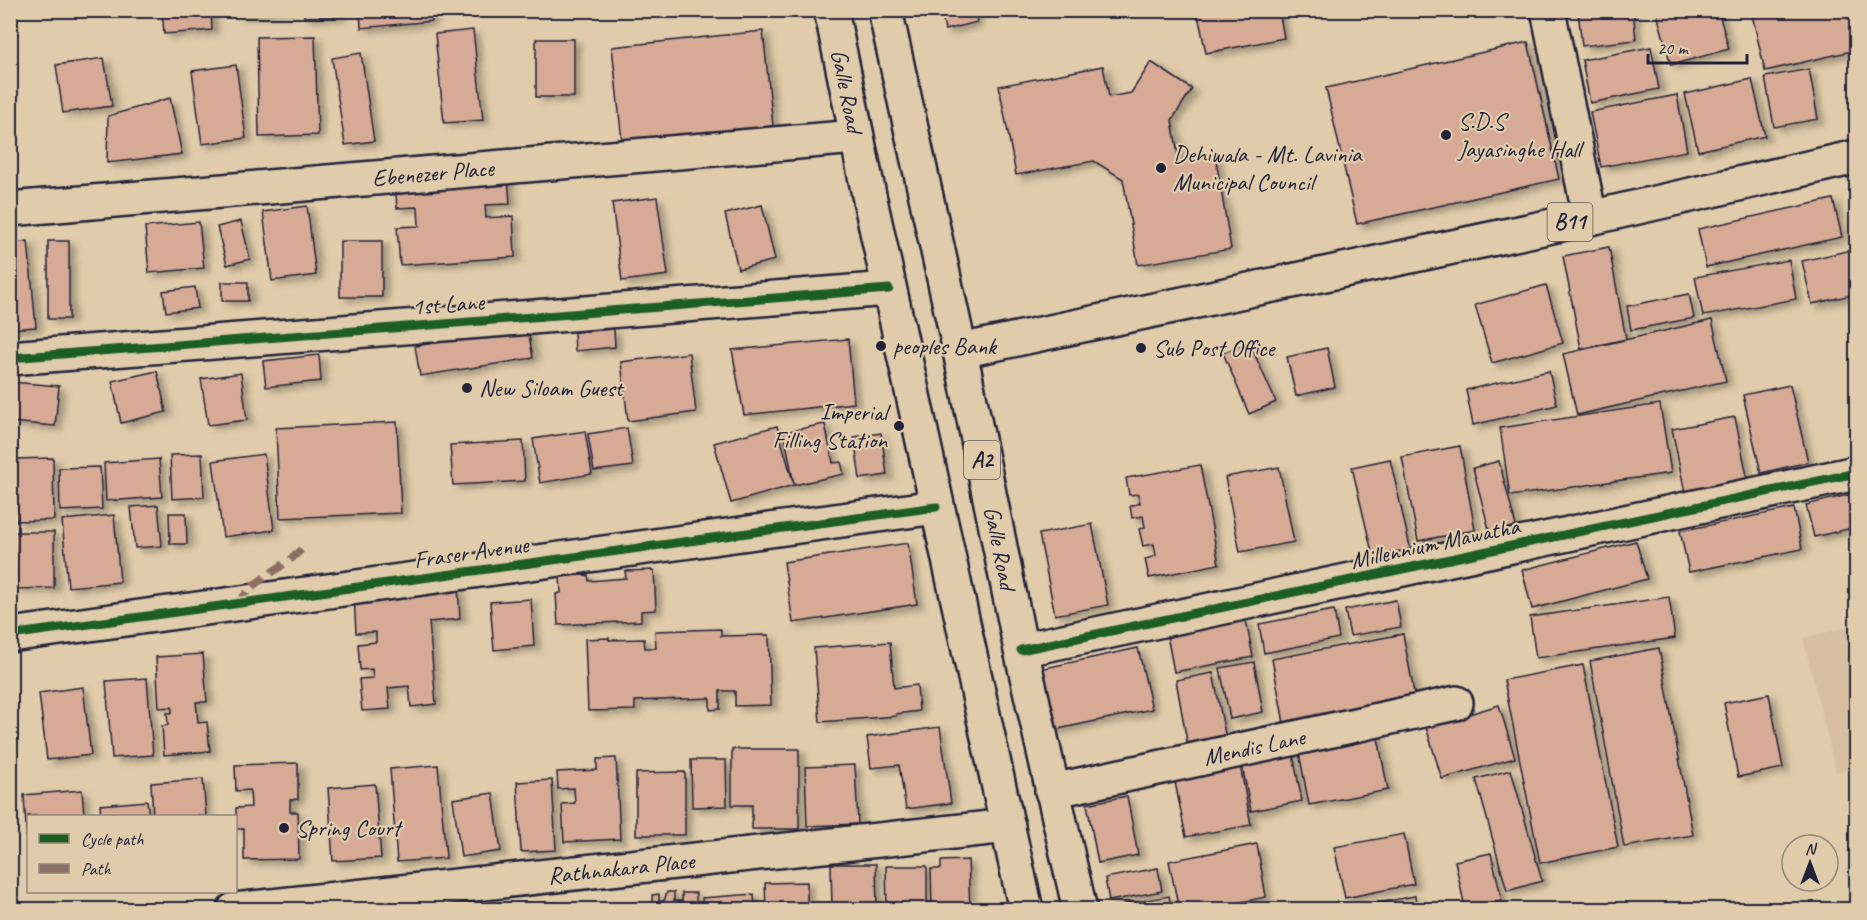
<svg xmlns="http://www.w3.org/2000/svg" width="1867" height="920" font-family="Caveat,sans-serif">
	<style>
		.built { fill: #d9bfa1 }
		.building { fill: #d6aa94; stroke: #22223b; stroke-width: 1.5; filter: url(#shadow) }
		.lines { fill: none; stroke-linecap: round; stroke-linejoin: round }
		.minor-casing { stroke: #22223b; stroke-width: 38 }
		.primary-casing { stroke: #22223b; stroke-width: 38 }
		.trunk-casing { stroke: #22223b; stroke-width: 38 }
		.minor { stroke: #e0ccaa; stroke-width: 33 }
		.primary { stroke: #e0ccaa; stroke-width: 33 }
		.trunk { stroke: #e0ccaa; stroke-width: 33 }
		.quiet { stroke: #8d6e63; stroke-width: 8; stroke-dasharray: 15 8; stroke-linecap: butt }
		.cycleway-casing { stroke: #e0ccaa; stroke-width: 13 }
		.cycleway { stroke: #1b5e20; stroke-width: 9 }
		.poi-dot { fill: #22223b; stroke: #e0ccaa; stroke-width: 2 }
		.labels { text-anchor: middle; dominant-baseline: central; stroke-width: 4.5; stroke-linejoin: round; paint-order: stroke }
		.shield { fill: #e0ccaa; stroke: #5b555c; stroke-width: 1.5 }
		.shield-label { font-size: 22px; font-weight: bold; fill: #22223b }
		.street-label { font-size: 24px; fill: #22223b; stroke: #e0ccaa }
		.poi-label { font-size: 24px; fill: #22223b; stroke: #e0ccaa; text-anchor: start }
	</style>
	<defs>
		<filter id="shadow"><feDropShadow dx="6" dy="4" stdDeviation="3" flood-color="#0004"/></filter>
	</defs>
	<rect width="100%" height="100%" fill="#e0ccaa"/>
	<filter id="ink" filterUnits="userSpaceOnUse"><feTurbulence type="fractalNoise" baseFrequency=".0167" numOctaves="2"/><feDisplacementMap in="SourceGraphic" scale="12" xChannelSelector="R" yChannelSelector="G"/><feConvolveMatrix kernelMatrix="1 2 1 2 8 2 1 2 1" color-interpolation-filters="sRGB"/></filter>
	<g filter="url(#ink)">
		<polygon class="built" points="1856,625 1856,767 1836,772 1803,638"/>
		<g class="building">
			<polygon points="162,10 211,10 212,30 164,34"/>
			<polygon points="237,10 291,10 291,11 238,15"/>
			<polygon points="304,10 341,10 341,16 304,17"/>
			<polygon points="360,10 431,10 432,21 361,28"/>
			<polygon points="941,10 975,10 977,22 945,30"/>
			<polygon points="1197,10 1279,10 1284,38 1206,53"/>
			<polygon points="1633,10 1636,40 1582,46 1578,11"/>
			<polygon points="1656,10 1718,10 1729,49 1671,65"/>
			<polygon points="1751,10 1856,10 1856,50 1765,71"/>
			<polygon points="473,30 483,120 444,123 435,34"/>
			<polygon points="763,31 773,126 622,141 612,47"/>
			<polygon points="315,36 318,135 259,137 257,37"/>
			<rect x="536" y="39" width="38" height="58"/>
			<polygon points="1528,42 1559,179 1357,224 1326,88"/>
			<polygon points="1651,47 1659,89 1590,103 1582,60"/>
			<polygon points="361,53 374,141 345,145 332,58"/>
			<polygon points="104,58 112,106 63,113 56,65"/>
			<polygon points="1151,62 1192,89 1172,120 1179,161 1215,154 1231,249 1138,265 1123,179 1094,161 1016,175 999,86 1103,66 1109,97 1131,93"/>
			<polygon points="236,65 246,138 202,144 192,71"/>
			<polygon points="1809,69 1818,119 1774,127 1765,77"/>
			<polygon points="1752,79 1765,136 1698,151 1685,94"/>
			<polygon points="1677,95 1687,151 1601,167 1590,112"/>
			<polygon points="170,98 182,154 107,163 108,116"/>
			<polygon points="508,176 510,204 485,205 486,218 513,216 515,257 400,265 397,227 419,226 418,207 397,208 395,184"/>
			<polygon points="657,197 668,275 622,281 612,203"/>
			<polygon points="1833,199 1842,237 1706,267 1698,229"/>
			<polygon points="762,205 775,260 738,269 725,214"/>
			<polygon points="307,206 316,275 272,281 263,212"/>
			<polygon points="241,221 250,259 227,265 217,227"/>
			<polygon points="199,222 204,268 149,273 145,227"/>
			<polygon points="28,241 36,327 10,329 10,243"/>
			<rect x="48" y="241" width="21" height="78"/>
			<rect x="340" y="241" width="42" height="56"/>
			<polygon points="1609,247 1626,339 1581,349 1563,256"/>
			<polygon points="1856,249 1856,294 1812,304 1802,261"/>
			<polygon points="1789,260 1796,299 1703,316 1695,277"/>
			<rect x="222" y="282" width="26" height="19"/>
			<polygon points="1546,285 1563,343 1492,363 1475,305"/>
			<polygon points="195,287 198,308 166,312 163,291"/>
			<polygon points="1689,294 1694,318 1631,330 1627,306"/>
			<polygon points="1712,320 1726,381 1577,415 1563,354"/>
			<polygon points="528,329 533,358 420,376 415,346"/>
			<polygon points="614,329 615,347 575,351 574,332"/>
			<polygon points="848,339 854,403 744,415 732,350"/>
			<polygon points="1249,342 1276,402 1249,414 1223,353"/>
			<polygon points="1327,348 1335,387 1296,396 1287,357"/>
			<polygon points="689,353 696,412 628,421 621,362"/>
			<polygon points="319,355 321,381 266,387 263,361"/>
			<polygon points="157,371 166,412 121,423 112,381"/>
			<polygon points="1549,371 1557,405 1473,425 1466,390"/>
			<polygon points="241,373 247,420 208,425 201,379"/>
			<polygon points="10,382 59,386 55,426 10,422"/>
			<polygon points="1790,385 1808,462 1761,473 1743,395"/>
			<polygon points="1660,404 1671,473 1510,496 1500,428"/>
			<polygon points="1735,417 1748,481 1685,493 1672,429"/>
			<polygon points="397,422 401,513 280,518 276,428"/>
			<polygon points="825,424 833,463 841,462 844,474 794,485 784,432"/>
			<polygon points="777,426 794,485 731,503 714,443"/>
			<polygon points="627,428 633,466 594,471 588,434"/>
			<polygon points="585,431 592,474 540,483 533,439"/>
			<polygon points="881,433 887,475 860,479 854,437"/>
			<polygon points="523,441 525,481 453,485 450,445"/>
			<polygon points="1460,446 1475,530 1418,541 1402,457"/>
			<polygon points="202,454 204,497 172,499 170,455"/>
			<polygon points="264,454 274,530 223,537 213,461"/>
			<polygon points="53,458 54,520 16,521 15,459"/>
			<polygon points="159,459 162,497 106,501 104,463"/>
			<polygon points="1390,459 1413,560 1376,569 1352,467"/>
			<polygon points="1499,461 1517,530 1491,537 1473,468"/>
			<polygon points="1200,465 1219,564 1149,578 1145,559 1156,556 1154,544 1143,546 1139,529 1145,527 1143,516 1132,518 1130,506 1140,503 1138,494 1129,495 1126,478"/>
			<polygon points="100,467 102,509 60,511 59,468"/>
			<polygon points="1279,467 1294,542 1240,552 1225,477"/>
			<polygon points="1856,493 1856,527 1814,537 1806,505"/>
			<polygon points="158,505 162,546 135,548 131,507"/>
			<polygon points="1794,508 1802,549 1689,572 1680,531"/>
			<polygon points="169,513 186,513 187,544 170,544"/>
			<polygon points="114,515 120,582 68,587 62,520"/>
			<polygon points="1092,524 1108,605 1055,615 1039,534"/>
			<polygon points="15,532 54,532 54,588 16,589"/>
			<polygon points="1636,541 1647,579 1532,609 1522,570"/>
			<polygon points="908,543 917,604 793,623 784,562"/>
			<polygon points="654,570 656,610 641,611 641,621 558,625 556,594 561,593 560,576 588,575 589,581 626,578 625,571"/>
			<polygon points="458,587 460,619 429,622 436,704 411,707 409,686 388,688 390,709 362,711 359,679 373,678 372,669 360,670 358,644 376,642 376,632 356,633 354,595"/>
			<polygon points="1669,597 1675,638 1536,658 1530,617"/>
			<polygon points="531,599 534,646 494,650 490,602"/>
			<polygon points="1396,600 1401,627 1350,636 1345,610"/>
			<polygon points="1334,610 1339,638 1264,653 1259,624"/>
			<polygon points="1246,620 1253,657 1174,672 1167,635"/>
			<polygon points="721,629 721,636 769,635 771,705 735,706 735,691 720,691 720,709 710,710 710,698 635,701 635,710 588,711 585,639 609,638 609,640 644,639 645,648 656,648 655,631"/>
			<polygon points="1403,634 1415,698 1284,723 1272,659"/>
			<polygon points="890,642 894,688 917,685 919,711 896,714 896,716 820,722 814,648"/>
			<polygon points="1138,648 1152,709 1044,732 1031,671"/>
			<polygon points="1659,648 1693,835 1624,847 1590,661"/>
			<polygon points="203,654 207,702 196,702 198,723 207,722 210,751 164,755 162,726 168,725 167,713 172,713 172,707 159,708 156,657"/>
			<polygon points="1254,662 1263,712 1230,719 1220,668"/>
			<polygon points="1583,665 1618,847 1540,863 1504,680"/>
			<polygon points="1213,673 1226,739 1188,747 1176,680"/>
			<polygon points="147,678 153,755 112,758 106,681"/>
			<polygon points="83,687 91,755 47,760 39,693"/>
			<polygon points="1769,694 1783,768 1738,777 1724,703"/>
			<polygon points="1499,705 1515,758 1442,779 1426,727"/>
			<polygon points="940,727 951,803 906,809 899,765 871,768 867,737"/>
			<polygon points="1376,727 1388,790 1309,805 1297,742"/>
			<polygon points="1288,729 1302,801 1251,811 1237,739"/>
			<polygon points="732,749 799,749 799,829 752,829 752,805 732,805"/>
			<polygon points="616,758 620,839 564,842 562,804 575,803 574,788 558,789 557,772 597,770 597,759"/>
			<polygon points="1239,759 1251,825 1186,837 1173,772"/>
			<polygon points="691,760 726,760 727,806 692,807"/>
			<polygon points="298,763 298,799 290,800 290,812 298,812 299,859 244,860 244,829 236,829 236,808 251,807 250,790 236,791 235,765"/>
			<polygon points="438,765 446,858 397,862 390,769"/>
			<polygon points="855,765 858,824 807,826 805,767"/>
			<polygon points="1511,770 1542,881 1507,891 1476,779"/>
			<polygon points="685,772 685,835 636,835 636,773"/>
			<polygon points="203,779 206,816 153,816 151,783"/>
			<polygon points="552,780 556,850 521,852 517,782"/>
			<polygon points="375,784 381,858 333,861 328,788"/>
			<polygon points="82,790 84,816 28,816 28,859 24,795"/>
			<polygon points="493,793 501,851 461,857 453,799"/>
			<polygon points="1127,796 1138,855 1098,863 1087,804"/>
			<polygon points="147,801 149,816 101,816 100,805"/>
			<polygon points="1404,834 1414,884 1345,898 1334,847"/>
			<polygon points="1257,844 1266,897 1201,910 1179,910 1169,861"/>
			<polygon points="1491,853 1502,900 1465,908 1455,861"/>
			<polygon points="968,860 970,910 932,910 931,869 941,869 941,861"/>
			<polygon points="831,864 876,864 877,910 832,910"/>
			<polygon points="886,866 927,866 927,909 887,909"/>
			<polygon points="1158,868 1162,891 1109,901 1105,878"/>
			<polygon points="807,882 807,910 766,910 765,883"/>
			<polygon points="667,892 674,892 674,901 682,901 682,893 696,893 696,910 652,910 652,895 659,894 659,901 664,901"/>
			<polygon points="754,894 755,910 703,910 702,898"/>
			<polygon points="1169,896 1172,910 1125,910 1124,904"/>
			<polygon points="1415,896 1417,910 1362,910 1362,906"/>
			<polygon points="570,903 571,910 519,910 519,905"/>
			<polygon points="512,905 513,910 469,910 469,908"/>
			<polygon points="616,905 616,910 573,910 573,906"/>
		</g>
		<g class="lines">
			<g class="minor-casing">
				<g id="minor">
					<polyline points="1548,10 1590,218"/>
					<polyline points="10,209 856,137"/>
					<polyline points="10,358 889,289"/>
					<polyline points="10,635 936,507"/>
					<polyline points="1021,650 1856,473"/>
					<polyline points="1052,791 1456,703"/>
					<polyline points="234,910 1008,826"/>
				</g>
			</g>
			<g class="primary-casing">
				<polyline id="primary" points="960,351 1590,218 1856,157"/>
			</g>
			<g class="trunk-casing">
				<g id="trunk">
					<polyline points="831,10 869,195 1026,910"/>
					<polyline points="885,10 960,351 1021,650 1080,910"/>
				</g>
			</g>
			<use href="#minor" class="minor"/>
			<use href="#primary" class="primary"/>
			<use href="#trunk" class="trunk"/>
			<polyline class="quiet" points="238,604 251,587 291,559 305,546"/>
			<g class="cycleway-casing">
				<g id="cycleway">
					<polyline points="10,358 889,289"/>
					<polyline points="10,635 936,507"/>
					<polyline points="1021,650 1856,473"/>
				</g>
			</g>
			<use href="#cycleway" class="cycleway"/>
		</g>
	</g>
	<g class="poi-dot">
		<circle cx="1446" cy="135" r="6"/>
		<circle cx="1161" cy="168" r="6"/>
		<circle cx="881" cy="346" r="6"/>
		<circle cx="1141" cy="348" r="6"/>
		<circle cx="467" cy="388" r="6"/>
		<circle cx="899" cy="426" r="6"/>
		<circle cx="284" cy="828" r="6"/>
	</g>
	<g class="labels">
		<g class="shield">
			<rect x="1547.5" y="203" width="45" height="38" rx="4.5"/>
			<rect x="964" y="441" width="36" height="38" rx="4.5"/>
		</g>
		<g class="shield-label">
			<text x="1570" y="222">B11</text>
			<text x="982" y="460">A2</text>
		</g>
		<g class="street-label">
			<text transform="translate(847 91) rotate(79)">Galle Road</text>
			<text transform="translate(433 173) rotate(-5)">Ebenezer Place</text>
			<text transform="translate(448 304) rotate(-4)">1st Lane</text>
			<text transform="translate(1435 543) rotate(-12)">Millennium Mawatha</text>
			<text transform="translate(1000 548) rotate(79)">Galle Road</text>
			<text transform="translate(471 552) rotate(-8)">Fraser Avenue</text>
			<text transform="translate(1254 747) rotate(-12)">Mendis Lane</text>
			<text transform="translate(621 868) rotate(-6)">Rathnakara Place</text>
		</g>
		<g class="poi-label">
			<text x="1458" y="121">S.D.S<tspan x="1458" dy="28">Jayasinghe Hall</tspan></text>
			<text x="1173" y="154">Dehiwala - Mt. Lavinia<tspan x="1173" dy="28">Municipal Council</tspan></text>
			<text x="893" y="346">peoples Bank</text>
			<text x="1153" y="348">Sub Post Office</text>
			<text x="479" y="388">New Siloam Guest</text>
			<text x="887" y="412" text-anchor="end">Imperial<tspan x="887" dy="28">Filling Station</tspan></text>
			<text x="296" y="828">Spring Court</text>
		</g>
	</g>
	<rect width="1867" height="920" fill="none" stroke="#e0ccaa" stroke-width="36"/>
	<rect x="18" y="18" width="1831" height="884" fill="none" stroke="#22223b" stroke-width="2" filter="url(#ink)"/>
	<rect x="27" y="815" width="210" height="78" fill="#e0ccaa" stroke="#94887e" stroke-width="1.5"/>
	<rect x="39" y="834" width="30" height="9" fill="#1b5e20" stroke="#94887e" stroke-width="1.5"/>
	<text x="81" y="845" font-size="18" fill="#22223b">Cycle path</text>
	<rect x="39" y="864" width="30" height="9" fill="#8d6e63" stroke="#94887e" stroke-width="1.5"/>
	<text x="81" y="875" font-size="18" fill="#22223b">Path</text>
	<g transform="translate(1810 863)"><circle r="28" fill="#e0ccaa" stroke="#94887e" stroke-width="1.5"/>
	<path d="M0-4.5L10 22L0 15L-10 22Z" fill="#22223b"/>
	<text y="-9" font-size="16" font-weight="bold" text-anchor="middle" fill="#22223b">N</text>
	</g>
	<path d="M1648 54v9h99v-9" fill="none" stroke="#22223b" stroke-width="3"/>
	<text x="1657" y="54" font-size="18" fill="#22223b" stroke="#e0ccaa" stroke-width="4.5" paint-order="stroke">20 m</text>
</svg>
